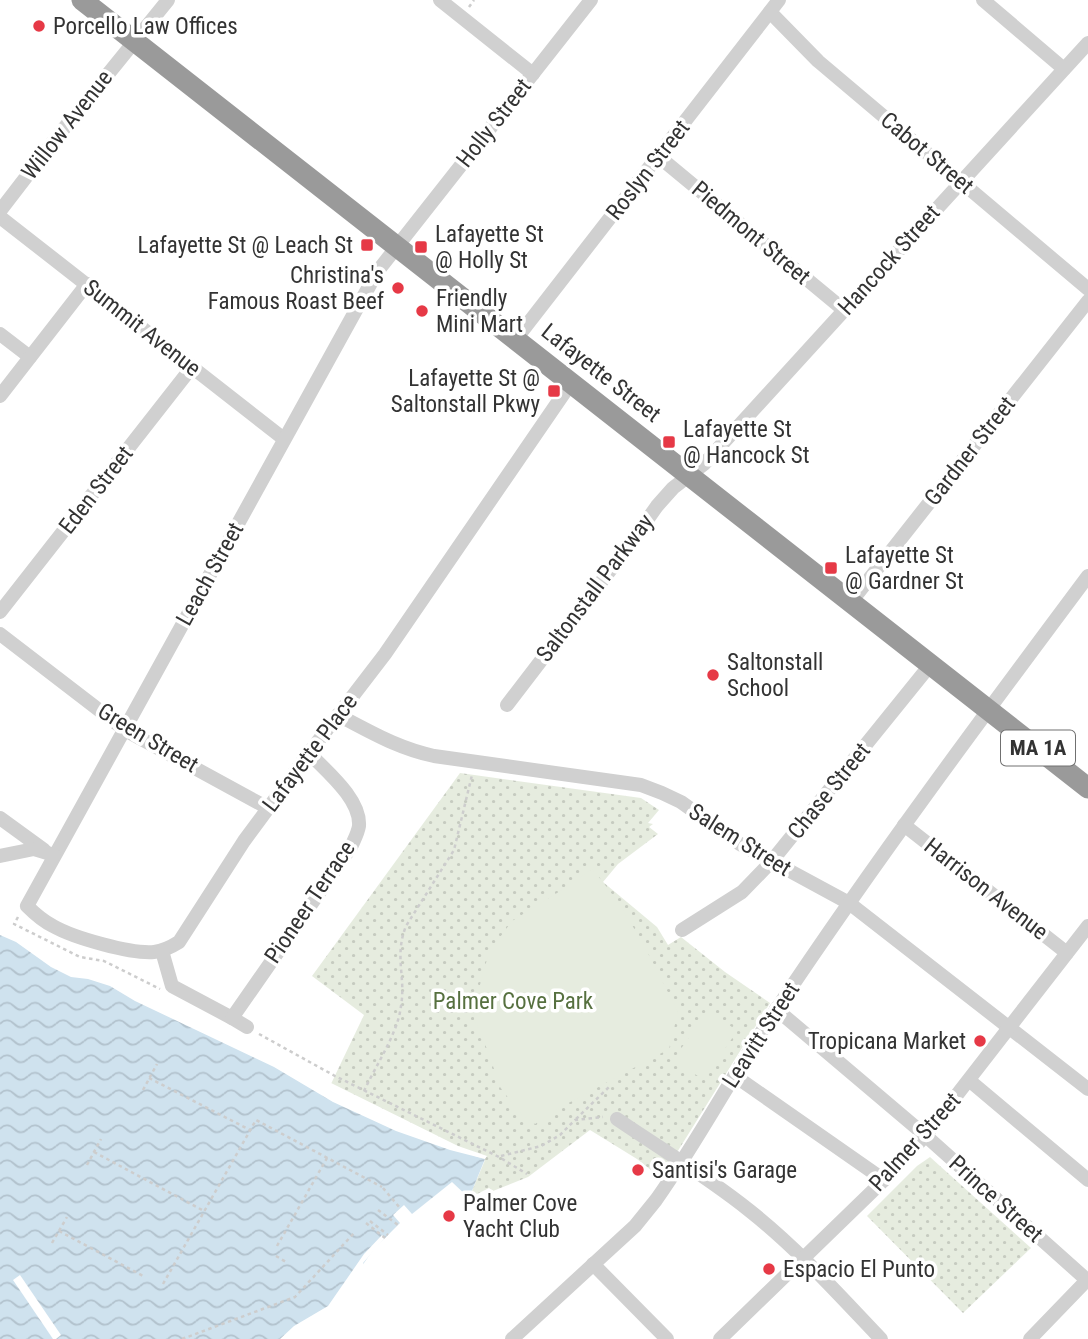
<svg xmlns="http://www.w3.org/2000/svg" width="1088" height="1339" font-family="'Roboto Condensed',sans-serif">
	<style>
		.park { fill: url(#park-dots) }
		.pitch { fill: #e6ecdf }
		.water { fill: url(#water-waves) }
		.pier { fill: #fff }
		.lines { fill: none; stroke-linecap: round; stroke-linejoin: round }
		.path { stroke: #cdcdcd; stroke-width: 2.5; stroke-dasharray: 3.5 3.5; stroke-linecap: butt }
		.minor { stroke: #d0d0d0; stroke-width: 14 }
		.highway { stroke: #9a9a9a; stroke-width: 21 }
		.poi-dot { fill: #e63946; stroke: #fff; stroke-width: 2.5 }
		.labels { text-anchor: middle; dominant-baseline: central; stroke-width: 7; stroke-linejoin: round; paint-order: stroke }
		.shield { fill: #fff; stroke: #707070; stroke-width: 2 }
		.shield-label { font-size: 21px; font-weight: bold; fill: #333 }
		.poi-label { font-size: 23px; fill: #333; stroke: #fff; text-anchor: start }
		.street-label { font-size: 23px; fill: #333; stroke: #fff }
		.park-label { font-size: 23px; fill: #56703f; stroke: #fff }
	</style>
	<defs>
		<pattern id="park-dots" width="8" height="8" patternUnits="userSpaceOnUse" patternTransform="scale(1.75)"><rect width="8" height="8" fill="#e6ecdf"/><path d="M2 2h.1M6 6h.1" fill="none" stroke="#c6cbc0" stroke-width="1.8" stroke-linecap="round"/></pattern>
		<pattern id="water-waves" width="16" height="10" patternUnits="userSpaceOnUse" patternTransform="scale(1.75)"><rect width="16" height="10" fill="#cfe2ee"/><path d="M0 5q4-4 8 0t8 0" fill="none" stroke="#b2c2cd"/></pattern>
	</defs>
	<rect width="100%" height="100%" fill="#fff"/>
	<g class="park">
		<polygon points="460,773 641,798 659,810 648,823 653,824 649,827 658,834 618,864 603,882 657,927 668,945 681,937 725,972 770,1003 661,1178 637,1159 590,1130 528,1177 493,1191 489,1188 469,1198 485,1160 330,1086 364,1015 312,976"/>
		<polygon points="930,1157 1031,1248 963,1313 867,1216 917,1166"/>
	</g>
	<g class="pitch">
		<path d="M592 869C629 911 653 963 678 1012L669 1049 561 1107 535 1124 519 1112 500 1087 489 1054 474 1018 478 992 489 952 512 921 557 893Z"/>
		<polygon points="709,1009 737,1031 704,1080 673,1060"/>
	</g>
	<polygon class="water" points="0,930 63,962 475,1156 485,1159 469,1198 452,1182 412,1214 404,1205 393,1215 400,1223 373,1250 346,1289 299,1339 0,1339"/>
	<g class="pier">
		<polygon points="10,925 65,959 80,966 101,969 458,1146 487,1156 485,1159 450,1150 396,1131 333,1102 274,1067 135,1001 110,986 88,979 71,977 51,967 16,942 0,935 0,928"/>
		<polygon points="382,1235 385,1238 363,1263 365,1266 342,1300 304,1339 280,1339 294,1326 328,1306 364,1254"/>
		<polygon points="20,1275 61,1335 56,1339 53,1339 13,1280"/>
	</g>
	<g class="lines">
		<g class="path">
			<polyline points="469,7 474,0"/>
			<polyline points="18,917 14,924 80,957 104,961 160,989"/>
			<polyline points="259,1034 335,1076 499,1157 527,1174"/>
			<polyline points="149,1078 250,1130"/>
			<polyline points="143,1090 157,1064"/>
			<path d="M364 1091C376 1065 398 1033 401 1006 406 977 394 956 406 926L454 850 472 775"/>
			<polyline points="576,1119 609,1087"/>
			<polyline points="94,1152 204,1211"/>
			<polyline points="501,1156 541,1146 560,1135 575,1120 603,1117"/>
			<polyline points="87,1165 101,1139"/>
			<polyline points="383,1188 400,1208"/>
			<polyline points="378,1210 398,1225"/>
			<polyline points="370,1221 388,1235"/>
			<polyline points="366,1223 385,1238"/>
			<polyline points="59,1231 145,1277"/>
			<polyline points="52,1243 67,1217"/>
			<polyline points="277,1246 327,1158"/>
			<polyline points="276,1256 286,1262"/>
			<polyline points="163,1284 256,1120 382,1187"/>
			<polyline points="182,1339 295,1297 355,1232"/>
		</g>
		<g class="minor">
			<polyline points="440,0 533,74"/>
			<polyline points="983,0 1064,69"/>
			<polyline points="770,12 818,61 1088,289"/>
			<polyline points="658,156 844,310"/>
			<polyline points="0,211 53,142 168,0"/>
			<polyline points="0,217 284,439"/>
			<polyline points="0,334 30,357"/>
			<polyline points="516,339 779,0"/>
			<path d="M571 383 385 654 309 753 244 841 179 942C171 947 164 951 154 952 131 954 74 938 53 926 43 921 35 914 27 906L377 272 591 0"/>
			<polyline points="0,396 87,284"/>
			<polyline points="851,602 1088,301"/>
			<polyline points="0,612 192,367"/>
			<polyline points="0,634 125,730 268,808"/>
			<polyline points="507,705 628,547 657,506 673,488 704,464 1088,43"/>
			<path d="M338 715C371 732 397 748 434 756L641 785 662 793 681 802 740 844 849 903 1088 1089"/>
			<polyline points="0,818 44,850"/>
			<polyline points="904,825 1067,953"/>
			<polyline points="0,856 34,849 54,855"/>
			<polyline points="682,930 742,892 771,862 931,664"/>
			<path d="M162 951 172 986 232 1018 351 847C354 840 358 833 359 826 361 799 326 771 309 753"/>
			<polyline points="776,1009 926,1136 1088,1281"/>
			<polyline points="232,1018 247,1027"/>
			<polyline points="735,1076 884,1180"/>
			<polyline points="970,1081 1088,1180"/>
			<path d="M617 1119C661 1149 708 1177 750 1211 798 1249 839 1295 881 1339"/>
			<polyline points="593,1264 667,1339"/>
			<path d="M512 1339 635 1226 656 1200C700 1138 735 1070 778 1007 876 860 982 718 1088 576"/>
			<polyline points="720,1339 884,1180 925,1136 1088,926"/>
			<polyline points="1030,1339 1088,1279"/>
		</g>
		<polyline class="highway" points="82,0 1088,788"/>
	</g>
	<g class="poi-dot">
		<circle cx="39" cy="26" r="7"/>
		<rect x="360" y="238" width="14" height="14" rx="3.5"/>
		<rect x="414" y="240" width="14" height="14" rx="3.5"/>
		<circle cx="398" cy="288" r="7"/>
		<circle cx="422" cy="311" r="7"/>
		<rect x="547" y="384" width="14" height="14" rx="3.5"/>
		<rect x="662" y="435" width="14" height="14" rx="3.5"/>
		<rect x="824" y="561" width="14" height="14" rx="3.5"/>
		<circle cx="713" cy="675" r="7"/>
		<circle cx="980" cy="1041" r="7"/>
		<circle cx="638" cy="1170" r="7"/>
		<circle cx="449" cy="1216" r="7"/>
		<circle cx="769" cy="1269" r="7"/>
	</g>
	<g class="labels">
		<rect class="shield" x="1001" y="730.5" width="74" height="35" rx="5"/>
		<g class="shield-label">
			<text x="1038" y="748">MA 1A</text>
		</g>
		<g class="poi-label">
			<text x="53" y="26">Porcello Law Offices</text>
			<text x="435" y="234">Lafayette St<tspan x="435" dy="26">@ Holly St</tspan></text>
			<text x="353" y="245" text-anchor="end">Lafayette St @ Leach St</text>
			<text x="384" y="275" text-anchor="end">Christina's<tspan x="384" dy="26">Famous Roast Beef</tspan></text>
			<text x="436" y="298">Friendly<tspan x="436" dy="26">Mini Mart</tspan></text>
			<text x="540" y="378" text-anchor="end">Lafayette St @<tspan x="540" dy="26">Saltonstall Pkwy</tspan></text>
			<text x="683" y="429">Lafayette St<tspan x="683" dy="26">@ Hancock St</tspan></text>
			<text x="845" y="555">Lafayette St<tspan x="845" dy="26">@ Gardner St</tspan></text>
			<text x="727" y="662">Saltonstall<tspan x="727" dy="26">School</tspan></text>
			<text x="966" y="1041" text-anchor="end">Tropicana Market</text>
			<text x="652" y="1170">Santisi's Garage</text>
			<text x="463" y="1203">Palmer Cove<tspan x="463" dy="26">Yacht Club</tspan></text>
			<text x="783" y="1269">Espacio El Punto</text>
		</g>
		<g class="street-label">
			<text transform="translate(494 123) rotate(-52)">Holly Street</text>
			<text transform="translate(67 125) rotate(-52)">Willow Avenue</text>
			<text transform="translate(927 153) rotate(40)">Cabot Street</text>
			<text transform="translate(648 170) rotate(-52)">Roslyn Street</text>
			<text transform="translate(751 233) rotate(40)">Piedmont Street</text>
			<text transform="translate(889 260) rotate(-48)">Hancock Street</text>
			<text transform="translate(142 328) rotate(38)">Summit Avenue</text>
			<text transform="translate(601 373) rotate(38)">Lafayette Street</text>
			<text transform="translate(970 451) rotate(-52)">Gardner Street</text>
			<text transform="translate(96 490) rotate(-52)">Eden Street</text>
			<text transform="translate(210 574) rotate(-61)">Leach Street</text>
			<text transform="translate(595 588) rotate(-53)">Saltonstall Parkway</text>
			<text transform="translate(148 738) rotate(31)">Green Street</text>
			<text transform="translate(310 753) rotate(-53)">Lafayette Place</text>
			<text transform="translate(829 791) rotate(-51)">Chase Street</text>
			<text transform="translate(740 840) rotate(32)">Salem Street</text>
			<text transform="translate(986 889) rotate(38)">Harrison Avenue</text>
			<text transform="translate(310 902) rotate(-56)">Pioneer Terrace</text>
			<text transform="translate(761 1035) rotate(-57)">Leavitt Street</text>
			<text transform="translate(915 1142) rotate(-48)">Palmer Street</text>
			<text transform="translate(996 1199) rotate(42)">Prince Street</text>
		</g>
		<g class="park-label">
			<text x="513" y="1001">Palmer Cove Park</text>
		</g>
	</g>
</svg>
